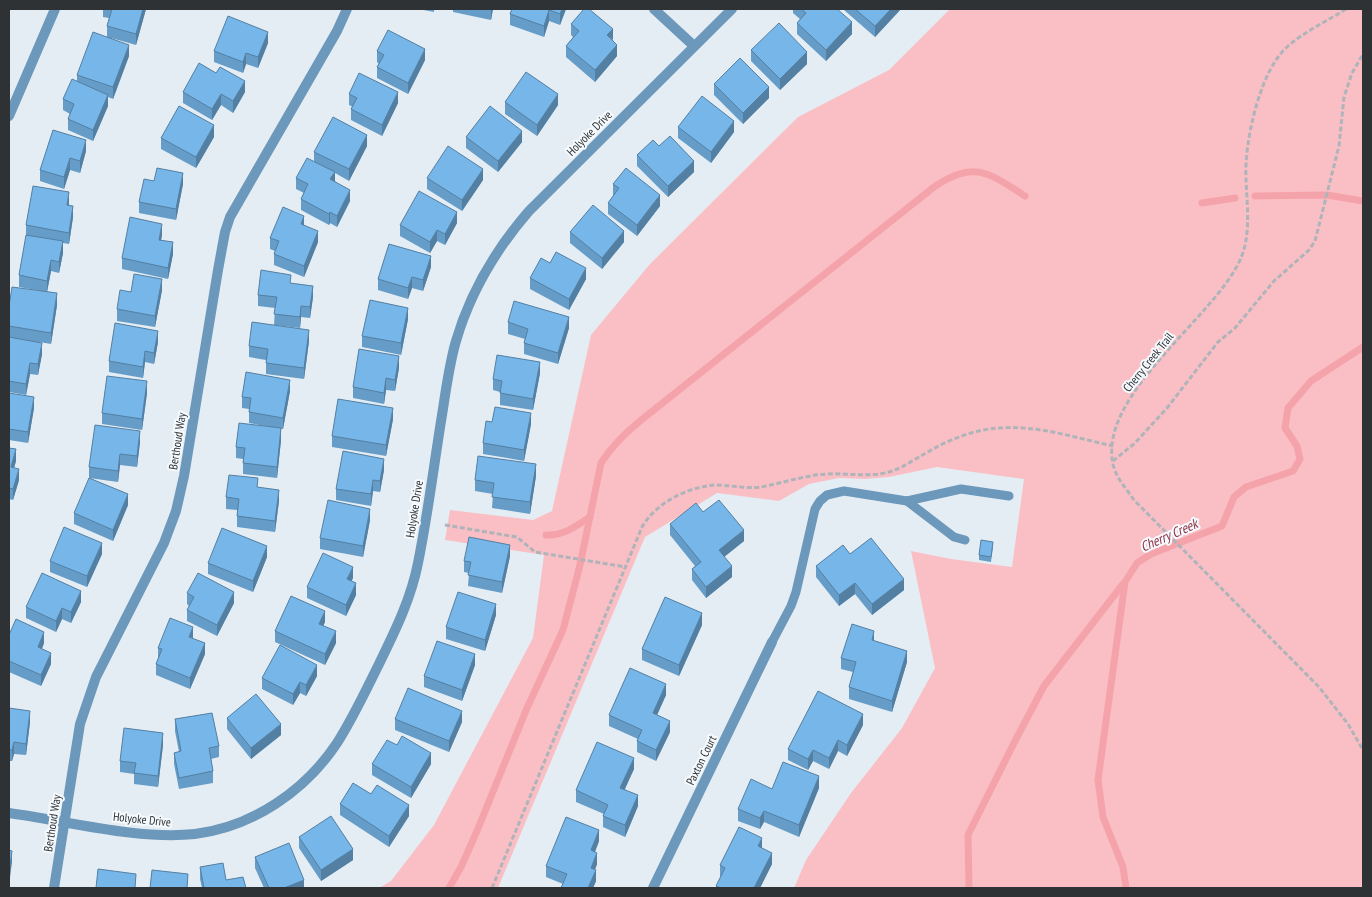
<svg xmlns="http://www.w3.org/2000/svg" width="1372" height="897" font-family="'PT Sans Narrow',sans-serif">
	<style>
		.green { fill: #fabfc4 }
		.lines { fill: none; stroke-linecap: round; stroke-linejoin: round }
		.stream { stroke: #f5a3ab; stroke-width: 7 }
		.path { stroke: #aeb4ba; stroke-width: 3; stroke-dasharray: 5 2.5; stroke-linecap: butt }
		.service { stroke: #6c98bb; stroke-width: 9 }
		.minor { stroke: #6c98bb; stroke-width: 10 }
		.wall { fill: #669dc8 }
		.shaded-wall { fill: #537fa2 }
		.building { fill: #77b6e8; stroke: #537fa2 }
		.labels { text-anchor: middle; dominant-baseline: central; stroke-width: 4; stroke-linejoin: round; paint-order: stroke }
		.street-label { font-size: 12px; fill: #2f3234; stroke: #f5fafe }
		.water-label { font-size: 14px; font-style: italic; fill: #903143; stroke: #f5fafe }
	</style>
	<rect width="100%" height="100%" fill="#e5edf4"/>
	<polygon class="green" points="950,9 1363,9 1363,888 794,888 806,860 851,793 902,728 935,668 911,551 951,559 1012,567 1024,479 937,467 889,477 865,479 839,478 809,484 779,501 717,493 645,537 498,888 379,888 391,881 434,825 533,638 544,555 445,540 450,510 533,520 552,511 591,335 650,264 798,117 889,70"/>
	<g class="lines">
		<g class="stream">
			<polyline points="1255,196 1327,195 1363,201"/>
			<polyline points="1202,203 1235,198"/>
			<path d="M546 535C564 536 576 526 590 517"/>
			<path d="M449 888 461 867 477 831 527 708 563 630 580 565 601 463C612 446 624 434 640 421L934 187C973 160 988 172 1025 196"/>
			<polyline points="969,888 968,835 1016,739 1044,686 1123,584"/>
			<polyline points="1126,888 1123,867 1103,817 1098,780 1125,582 1137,563 1151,554 1222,526 1234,497 1246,487 1293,471 1300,459 1297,446 1285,428 1288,408 1311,381 1363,347"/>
		</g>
		<g class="path">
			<path d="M1346 9C1326 22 1303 32 1286 48 1259 73 1244 144 1246 179 1247 205 1251 234 1241 258 1215 318 1098 394 1113 464 1116 478 1126 488 1134 500L1319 687 1348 724 1363 750"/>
			<polyline points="1113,461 1135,443 1167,408 1218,342 1235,328 1274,281 1309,250 1315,241 1339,146 1344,97 1352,73 1363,54"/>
			<polyline points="445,525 517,537 535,552 626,567"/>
			<path d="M492 888 642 527C656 503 687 487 715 485 730 485 746 489 761 487 783 483 805 475 828 474 849 473 872 478 892 471 904 467 915 459 926 453 948 440 974 429 1000 428 1038 425 1076 438 1113 446"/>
		</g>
		<g class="service">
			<polyline points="907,501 954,537 965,540"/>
			<polyline points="772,642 791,606 796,592 815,509 820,501 827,495 844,491 907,501 961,489 1009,496"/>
		</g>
		<g class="minor">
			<polyline points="654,9 694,46"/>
			<polyline points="9,116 55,9"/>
			<path d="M9 813C68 821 136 840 195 834 253 827 306 790 337 743 353 718 366 690 379 664 395 631 411 599 418 563 428 514 434 464 442 415 446 390 449 365 456 341 470 293 497 248 529 211L732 9"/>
			<polyline points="54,888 80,724 96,677 164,543 176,511 184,476 218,270 225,232 230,217 337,31 347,9"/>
			<polyline points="653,888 772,642"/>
		</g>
	</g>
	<g class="wall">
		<polygon points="103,9 146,9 136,45 111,38 129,56 113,99 108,97 108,106 93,141 68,130 68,119 70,114 63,110 63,99 77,81 77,75 107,37 107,26 109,18 103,17"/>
		<polygon points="418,9 434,9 434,12"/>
		<polygon points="453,9 493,9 491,20 453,12"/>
		<polygon points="512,9 566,9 560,25 549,21 544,37 510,25 510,14"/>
		<polygon points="793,9 837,9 852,34 826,61 797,34 797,23 800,19 793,13"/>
		<polygon points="844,9 901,9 875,37 844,10"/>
		<polygon points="571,24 613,40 617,56 595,82 566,57 566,46 573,37 571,35"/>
		<polygon points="268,43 258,68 246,64 243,73 214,62 214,51"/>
		<polygon points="751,50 807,64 780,90 751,61"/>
		<polygon points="377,51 425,60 408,94 377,78 377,67 379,64 377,62"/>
		<polygon points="714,84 769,98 743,124 714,95"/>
		<polygon points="183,92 245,92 233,113 221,105 212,120 183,103"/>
		<polygon points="349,94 398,103 382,136 351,120 351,109 353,107 349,105"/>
		<polygon points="505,102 558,105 537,136 505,114"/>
		<polygon points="678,127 734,132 711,163 678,138"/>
		<polygon points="214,137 196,168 161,149 161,138"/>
		<polygon points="466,137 522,142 498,172 466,148"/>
		<polygon points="367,146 349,181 335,173 335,181 350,201 337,227 330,223 329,225 301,210 301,199 304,193 296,189 296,178 314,161 314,152"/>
		<polygon points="659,146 694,172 668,197 637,166 637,155"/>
		<polygon points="86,151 80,173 70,170 64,189 40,181 40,170"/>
		<polygon points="427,178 483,180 462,211 427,189"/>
		<polygon points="154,181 183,184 176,220 139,213 139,202"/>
		<polygon points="613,184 660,206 637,236 608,214 608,203 613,196"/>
		<polygon points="69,204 69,206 73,217 69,244 63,243 63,253 59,273 51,271 47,292 19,287 19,275 26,237 26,225"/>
		<polygon points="457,223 445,245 437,241 430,253 400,236 400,225"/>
		<polygon points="304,225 318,242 304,277 274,265 274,254 275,251 270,249 270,238"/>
		<polygon points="570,232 624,242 602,269 570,243"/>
		<polygon points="162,235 161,240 173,254 168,279 122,269 122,258"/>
		<polygon points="431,267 423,291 412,288 408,299 378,290 378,279"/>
		<polygon points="530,278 586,279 569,310 530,289"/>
		<polygon points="291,283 313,297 310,318 301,317 300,328 274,325 275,308 258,306 258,295"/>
		<polygon points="162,290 155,327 117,321 117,309 131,292"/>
		<polygon points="57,305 51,344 39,342 42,354 38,375 30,374 26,395 9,392 9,306"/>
		<polygon points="408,319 401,355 362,347 362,336"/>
		<polygon points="508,322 569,328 558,364 524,354 524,343 525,339 508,334"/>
		<polygon points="309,341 304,379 266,374 266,360 249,357 249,346"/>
		<polygon points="158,342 154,364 145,362 143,378 109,372 109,361"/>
		<polygon points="399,368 395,391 386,390 384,404 353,398 353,387"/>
		<polygon points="540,373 533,410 500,405 500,392 493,390 493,379"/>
		<polygon points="290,391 283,429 281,429 281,440 277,478 243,474 243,459 236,458 236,447 277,428 249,423 249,409 242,408 242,397"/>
		<polygon points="9,393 34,408 28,443 9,440"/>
		<polygon points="147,393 142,430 102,424 102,413"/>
		<polygon points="393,419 386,456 332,447 332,436"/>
		<polygon points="492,422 531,424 524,461 483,454 483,443"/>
		<polygon points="140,442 137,467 120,465 118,482 89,478 89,467"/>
		<polygon points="9,448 16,461 14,468 19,480 13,500 9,499"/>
		<polygon points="384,470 380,492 373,491 371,506 336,500 336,489"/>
		<polygon points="536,476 530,514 492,508 493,494 475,491 475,480"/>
		<polygon points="258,487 279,501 275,532 237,527 237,510 226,509 226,497"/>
		<polygon points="128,505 113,541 74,524 74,513"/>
		<polygon points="703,512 744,541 724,557 732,577 706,598 692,580 692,569 695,566 670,535 670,524"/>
		<polygon points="370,520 363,557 320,549 320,538"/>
		<polygon points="993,547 991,562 979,560 979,555"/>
		<polygon points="102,554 87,587 50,572 50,561"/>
		<polygon points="850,554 904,590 872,615 855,594 839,606 816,577 816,566"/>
		<polygon points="510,556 502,593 468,586 469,573 464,572 464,561"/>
		<polygon points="267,557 253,592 208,574 208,563"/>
		<polygon points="353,578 351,581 356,595 346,616 307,598 307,587"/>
		<polygon points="187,593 234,603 217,636 187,621 187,610 189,606 187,604"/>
		<polygon points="81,602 71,623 62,619 56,632 26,618 26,607"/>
		<polygon points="496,615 485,651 446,639 446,627"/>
		<polygon points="325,622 323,626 336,643 325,665 275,642 275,631"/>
		<polygon points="702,625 679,676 642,660 642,649"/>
		<polygon points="9,635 44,643 42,649 51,664 41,686 9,672"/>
		<polygon points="193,638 205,654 190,689 156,675 156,664 158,659 158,648"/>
		<polygon points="874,641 907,662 892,712 849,699 849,687 853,672 841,669 841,658"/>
		<polygon points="475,665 462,701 424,687 424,676"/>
		<polygon points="317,676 306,696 300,693 293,705 262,689 262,678"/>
		<polygon points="666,695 657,715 670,732 656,761 637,752 637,741 638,739 609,726 609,715"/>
		<polygon points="9,708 30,722 26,755 14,754 12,761 9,761"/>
		<polygon points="227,718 281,735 251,759 227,729"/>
		<polygon points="175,719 219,746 219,757 211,759 213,771 213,783 179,789 174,764 174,753 179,752 175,731"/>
		<polygon points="395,719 462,722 449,752 395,730"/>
		<polygon points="863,725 847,756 838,751 829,769 813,761 808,770 788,760 788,749"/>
		<polygon points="163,745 158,787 134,784 134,774 120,772 120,761"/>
		<polygon points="397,745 431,764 411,798 372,775 372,764"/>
		<polygon points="634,769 625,789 638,806 625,837 603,827 603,816 604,814 576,802 576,790"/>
		<polygon points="819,788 799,837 764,822 760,829 738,821 738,809 772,789"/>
		<polygon points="371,794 409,816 389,847 340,815 340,804"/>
		<polygon points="299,837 353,860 321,881 299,848"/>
		<polygon points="599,841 595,852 597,864 595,870 596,881 593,888 561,888 563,884 546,877 546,866"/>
		<polygon points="762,848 772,864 760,888 716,888 716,886 721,877 720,876 720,865"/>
		<polygon points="255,857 304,888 264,888 255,868"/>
		<polygon points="200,867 226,880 246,888 202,888 200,879"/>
	</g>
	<g class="shaded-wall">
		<polygon points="143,9 146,9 136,45 136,34"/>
		<polygon points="491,9 493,9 491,20"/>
		<polygon points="562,9 566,9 560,25 560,14"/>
		<polygon points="891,9 901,9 875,37 875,26"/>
		<polygon points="549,10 549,21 544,37 544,26"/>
		<polygon points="852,22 852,34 826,61 826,50"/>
		<polygon points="613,29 613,40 607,35"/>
		<polygon points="268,32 268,43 258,68 258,57"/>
		<polygon points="129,45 129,56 113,99 113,87"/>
		<polygon points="617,45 617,56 595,82 595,70"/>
		<polygon points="425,49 425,60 408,94 408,83"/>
		<polygon points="807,52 807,64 780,90 780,79"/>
		<polygon points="246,53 246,64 243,73 243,62"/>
		<polygon points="245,81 245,92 233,113 233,101"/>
		<polygon points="769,87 769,98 743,124 743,113"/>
		<polygon points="398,92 398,103 382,136 382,125"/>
		<polygon points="221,94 221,105 212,120 212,109"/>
		<polygon points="558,94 558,105 537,136 537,125"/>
		<polygon points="108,95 108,106 93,141 93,130"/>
		<polygon points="734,121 734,132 711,163 711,152"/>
		<polygon points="214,125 214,137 196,168 196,157"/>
		<polygon points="522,131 522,142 498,172 498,161"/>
		<polygon points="367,135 367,146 349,181 349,169"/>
		<polygon points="86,140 86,151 80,173 80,161"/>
		<polygon points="70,158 70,170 64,189 64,177"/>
		<polygon points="694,161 694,172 668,197 668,186"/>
		<polygon points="483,169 483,180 462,211 462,200"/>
		<polygon points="335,172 335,183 330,179"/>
		<polygon points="183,173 183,184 176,220 176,209"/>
		<polygon points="350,190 350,201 337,227 337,216"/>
		<polygon points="69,192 69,204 67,216 67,205"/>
		<polygon points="660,195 660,206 637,236 637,225"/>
		<polygon points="73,206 73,217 69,244 69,233"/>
		<polygon points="330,212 330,223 329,225 329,214"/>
		<polygon points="457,212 457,223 445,245 445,234"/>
		<polygon points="304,216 304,227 301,224"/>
		<polygon points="162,224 162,235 159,251 159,240"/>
		<polygon points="437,230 437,241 430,253 430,242"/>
		<polygon points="318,231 318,242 304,277 304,266"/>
		<polygon points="624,231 624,242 602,269 602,258"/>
		<polygon points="63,241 63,253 59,273 59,262"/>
		<polygon points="173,242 173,254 168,279 168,268"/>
		<polygon points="431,256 431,267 423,291 423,280"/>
		<polygon points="51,260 51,271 47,292 47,281"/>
		<polygon points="586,268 586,279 569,310 569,299"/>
		<polygon points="412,277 412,288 408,299 408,288"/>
		<polygon points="162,279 162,290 155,327 155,316"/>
		<polygon points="313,286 313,297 310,318 310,307"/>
		<polygon points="57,293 57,305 51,344 51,333"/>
		<polygon points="301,306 301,317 300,328 300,317"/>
		<polygon points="408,308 408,319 401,355 401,343"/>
		<polygon points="569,317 569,328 558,364 558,353"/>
		<polygon points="309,330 309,341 304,379 304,368"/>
		<polygon points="158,331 158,342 154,364 154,353"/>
		<polygon points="42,343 42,354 38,375 38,364"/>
		<polygon points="145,351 145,362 143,378 143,367"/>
		<polygon points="399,356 399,368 395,391 395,380"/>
		<polygon points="540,362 540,373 533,410 533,399"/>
		<polygon points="30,363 30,374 26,395 26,384"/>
		<polygon points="386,378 386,390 384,404 384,393"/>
		<polygon points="290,380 290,391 283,429 283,418"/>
		<polygon points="147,381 147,393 142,430 142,419"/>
		<polygon points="34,397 34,408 28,443 28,432"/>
		<polygon points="393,408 393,419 386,456 386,445"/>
		<polygon points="531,413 531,424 524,461 524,450"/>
		<polygon points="281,428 281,440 277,478 277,467"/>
		<polygon points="140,431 140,442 137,467 137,456"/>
		<polygon points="16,449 16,461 11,478 11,467"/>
		<polygon points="120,454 120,465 118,482 118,471"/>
		<polygon points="384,459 384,470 380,492 380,481"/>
		<polygon points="536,464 536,476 530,514 530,502"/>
		<polygon points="19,469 19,480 13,500 13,489"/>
		<polygon points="373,480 373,491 371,506 371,494"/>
		<polygon points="279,490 279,501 275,532 275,521"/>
		<polygon points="128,494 128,505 113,541 113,530"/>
		<polygon points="370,509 370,520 363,557 363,546"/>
		<polygon points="744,530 744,541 719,561 719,550"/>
		<polygon points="102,543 102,554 87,587 87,576"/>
		<polygon points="510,545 510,556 502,593 502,582"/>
		<polygon points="267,546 267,557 253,592 253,581"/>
		<polygon points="732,566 732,577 706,598 706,587"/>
		<polygon points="353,567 353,578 347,591 347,579"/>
		<polygon points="904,579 904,590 872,615 872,604"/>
		<polygon points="356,583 356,595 346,616 346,605"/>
		<polygon points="855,583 855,594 839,606 839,595"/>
		<polygon points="81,591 81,602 71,623 71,612"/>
		<polygon points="234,592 234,603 217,636 217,625"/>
		<polygon points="496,604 496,615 485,651 485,640"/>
		<polygon points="62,608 62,619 56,632 56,621"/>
		<polygon points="325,611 325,622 319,635 319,624"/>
		<polygon points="702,613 702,625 679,676 679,665"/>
		<polygon points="193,627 193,638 189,637"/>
		<polygon points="336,631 336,643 325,665 325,654"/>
		<polygon points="874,631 874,642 872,640"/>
		<polygon points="44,632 44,643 38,658 38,647"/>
		<polygon points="205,643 205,654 190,689 190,678"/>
		<polygon points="907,651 907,662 892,712 892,701"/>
		<polygon points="51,653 51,664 41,686 41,675"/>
		<polygon points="475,654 475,665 462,701 462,690"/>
		<polygon points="317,665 317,676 306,696 306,685"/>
		<polygon points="300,682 300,693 293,705 293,694"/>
		<polygon points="666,684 666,695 653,724 653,713"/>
		<polygon points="30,711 30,722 26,755 26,744"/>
		<polygon points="462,711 462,722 449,752 449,741"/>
		<polygon points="863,714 863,725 847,756 847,745"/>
		<polygon points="670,721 670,732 656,761 656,750"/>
		<polygon points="281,724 281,735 251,759 251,748"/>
		<polygon points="163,733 163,745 158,787 158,776"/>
		<polygon points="838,740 838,751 829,769 829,758"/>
		<polygon points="14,742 14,754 12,761 12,750"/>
		<polygon points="813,750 813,761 808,770 808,759"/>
		<polygon points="431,753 431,764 411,798 411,787"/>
		<polygon points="634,758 634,769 620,799 620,788"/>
		<polygon points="819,776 819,788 799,837 799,825"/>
		<polygon points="638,795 638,806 625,837 625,825"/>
		<polygon points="409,805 409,816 389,847 389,836"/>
		<polygon points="764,811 764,822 760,829 760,818"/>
		<polygon points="599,830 599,841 591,862 591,850"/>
		<polygon points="762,838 762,850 758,846"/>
		<polygon points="353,849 353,860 321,881 321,870"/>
		<polygon points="12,851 12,862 9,885 9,874"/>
		<polygon points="597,853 597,864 591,879 591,868"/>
		<polygon points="772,853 772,864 760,888 754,888"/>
		<polygon points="596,870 596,881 593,888 588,888"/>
		<polygon points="304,880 304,888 284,888"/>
	</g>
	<g class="building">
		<polygon points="112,9 143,9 136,34 107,26"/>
		<polygon points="512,9 562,9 560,14 549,10 544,26 510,14"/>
		<polygon points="584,9 589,9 613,29 607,35 617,45 595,70 566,46 579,31 571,24"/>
		<polygon points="801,9 837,9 852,22 826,50 797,23 806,13"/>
		<polygon points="855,9 891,9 875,26"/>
		<polygon points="228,16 268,32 258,57 246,53 243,62 214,51"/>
		<polygon points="779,23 807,52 780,79 751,50"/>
		<polygon points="388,30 425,49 408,83 377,67 384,55 377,51"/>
		<polygon points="93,32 129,45 113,87 77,75"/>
		<polygon points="740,58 769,87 743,113 714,84"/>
		<polygon points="199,63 216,73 220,67 245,81 233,101 221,94 212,109 183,92"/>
		<polygon points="526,72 558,94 537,125 505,102"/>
		<polygon points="359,73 398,92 382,125 351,109 357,98 349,94"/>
		<polygon points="72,79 108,95 93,130 68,119 74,104 63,99"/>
		<polygon points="702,96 734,121 711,152 678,127"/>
		<polygon points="179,106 214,125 196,157 161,138"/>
		<polygon points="490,106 522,131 498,161 466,137"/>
		<polygon points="333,117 367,135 349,169 314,152"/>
		<polygon points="53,130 86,140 80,161 70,158 64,177 40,170"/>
		<polygon points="670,136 694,161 668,186 637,155 653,140 659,146"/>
		<polygon points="448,146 483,169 462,200 427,178"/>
		<polygon points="307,158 335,172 330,179 350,190 337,216 330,212 329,214 301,199 308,184 296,178"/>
		<polygon points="157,168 183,173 176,209 139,202 144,179 154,181"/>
		<polygon points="626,168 660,195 637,225 608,203 619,188 613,184"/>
		<polygon points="33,186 69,192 67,205 73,206 69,233 26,225"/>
		<polygon points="419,191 457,212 445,234 437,230 430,242 400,225"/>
		<polygon points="593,205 624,231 602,258 570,232"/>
		<polygon points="283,207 304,216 301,224 318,231 304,266 274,254 279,241 270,238"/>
		<polygon points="130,217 162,224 159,240 173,242 168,268 122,258"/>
		<polygon points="26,235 63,241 59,262 51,260 47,281 19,275"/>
		<polygon points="389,244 431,256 423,280 412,277 408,288 378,279"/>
		<polygon points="556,252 586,268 569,299 530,278 541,258 550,263"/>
		<polygon points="261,270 291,275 290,283 313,286 310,307 301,306 300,317 274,314 277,297 258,295"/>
		<polygon points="134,274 162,279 155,316 117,309 120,290 131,292"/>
		<polygon points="12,287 57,293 51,333 9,326 9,306"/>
		<polygon points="370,300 408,308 401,343 362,336"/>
		<polygon points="514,301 569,317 558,353 524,343 528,329 508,322"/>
		<polygon points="252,322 309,330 304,368 266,363 268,349 249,346"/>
		<polygon points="115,323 158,331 154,353 145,351 143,367 109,361"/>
		<polygon points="9,337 42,343 38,364 30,363 26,384 9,381"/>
		<polygon points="359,349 399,356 395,380 386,378 384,393 353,387"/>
		<polygon points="497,355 540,362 533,399 500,393 502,381 493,379"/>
		<polygon points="246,372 290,380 283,418 249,412 251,398 242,397"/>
		<polygon points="107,376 147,381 142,419 102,413"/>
		<polygon points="9,393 34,397 28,432 9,429"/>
		<polygon points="338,399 393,408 386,445 332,436"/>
		<polygon points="495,407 531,413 524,450 483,443 486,421 492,422"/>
		<polygon points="239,423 281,428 277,467 243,463 245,448 236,447"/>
		<polygon points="95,425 140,431 137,456 120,454 118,471 89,467"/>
		<polygon points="9,448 16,449 11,467 19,469 13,489 9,488"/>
		<polygon points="343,451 384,459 380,481 373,480 371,494 336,489"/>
		<polygon points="478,456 536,464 530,502 492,497 494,483 475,480"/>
		<polygon points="229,475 258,478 257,487 279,490 275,521 237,516 239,499 226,497"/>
		<polygon points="89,478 128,494 113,530 74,513"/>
		<polygon points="328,500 370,509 363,546 320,538"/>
		<polygon points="719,500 744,530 719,550 732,566 706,587 692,569 701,562 670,524 696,503 703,512"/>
		<polygon points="64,527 102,543 87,576 50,561"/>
		<polygon points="222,528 267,546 253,581 208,563"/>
		<polygon points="469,537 510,545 502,582 468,575 471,562 464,561"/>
		<polygon points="871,538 904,579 872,604 855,583 839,595 816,566 843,545 850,554"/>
		<polygon points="981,540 993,542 991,557 979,555"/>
		<polygon points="323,553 353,567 347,579 356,583 346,605 307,587"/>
		<polygon points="42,573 81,591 71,612 62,608 56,621 26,607"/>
		<polygon points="198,573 234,592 217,625 187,610 194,597 187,593"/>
		<polygon points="458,592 496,604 485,640 446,627"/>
		<polygon points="291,596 325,611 319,624 336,631 325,654 275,631"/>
		<polygon points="665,597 702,613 679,665 642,649"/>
		<polygon points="170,618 193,627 189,637 205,643 190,678 156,664 162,649 158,648"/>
		<polygon points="16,619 44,632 38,647 51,653 41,675 9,661 9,635"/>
		<polygon points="852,624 874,631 872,640 907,651 892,701 849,687 856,662 841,658"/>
		<polygon points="437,641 475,654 462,690 424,676"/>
		<polygon points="280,645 317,665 306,685 300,682 293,694 262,678"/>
		<polygon points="630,668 666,684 653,713 670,721 656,750 637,741 642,730 609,715"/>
		<polygon points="408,688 462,711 449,741 395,719"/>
		<polygon points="818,691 863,714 847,745 838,740 829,758 813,750 808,759 788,749"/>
		<polygon points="256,694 281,724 251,748 227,718"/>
		<polygon points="9,708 30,711 26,744 14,742 12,750 9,750"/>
		<polygon points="212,713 219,746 209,748 213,771 179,778 174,753 181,751 175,719"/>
		<polygon points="124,728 163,733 158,776 134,773 136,763 120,761"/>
		<polygon points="402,736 431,753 411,787 372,764 387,740 397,745"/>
		<polygon points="597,742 634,758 620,788 638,795 625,825 603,816 608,805 576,790"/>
		<polygon points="783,762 819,776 799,825 764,811 760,818 738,809 751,779 772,789"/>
		<polygon points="353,783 371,794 377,785 409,805 389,836 340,804"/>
		<polygon points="331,816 353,849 321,870 299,837"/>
		<polygon points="566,817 599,830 591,850 597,853 591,868 596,870 588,888 561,888 567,874 546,866"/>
		<polygon points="739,827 762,838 758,846 772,853 754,888 721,888 716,886 725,868 720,865"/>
		<polygon points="289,843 304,880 284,888 269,888 255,857"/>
		<polygon points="9,850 12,851 9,874"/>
		<polygon points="223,863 226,880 243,877 246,888 204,888 200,867"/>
		<polygon points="98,869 136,874 135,888 96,888"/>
		<polygon points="152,870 188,874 187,888 150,888"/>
	</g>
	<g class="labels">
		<g class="street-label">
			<text transform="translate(589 133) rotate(-45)">Holyoke Drive</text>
			<text transform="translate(1148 362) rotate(-51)">Cherry Creek Trail</text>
			<text transform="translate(177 441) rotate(-81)">Berthoud Way</text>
			<text transform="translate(414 509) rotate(-81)">Holyoke Drive</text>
			<text transform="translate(701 760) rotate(-64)">Paxton Court</text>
			<text transform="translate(142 819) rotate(6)">Holyoke Drive</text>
			<text transform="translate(52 823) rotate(-81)">Berthoud Way</text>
		</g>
		<g class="water-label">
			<text transform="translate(1169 535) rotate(-24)">Cherry Creek</text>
		</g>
	</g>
	<rect width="1372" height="897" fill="none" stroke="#2f3234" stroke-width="20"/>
</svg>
